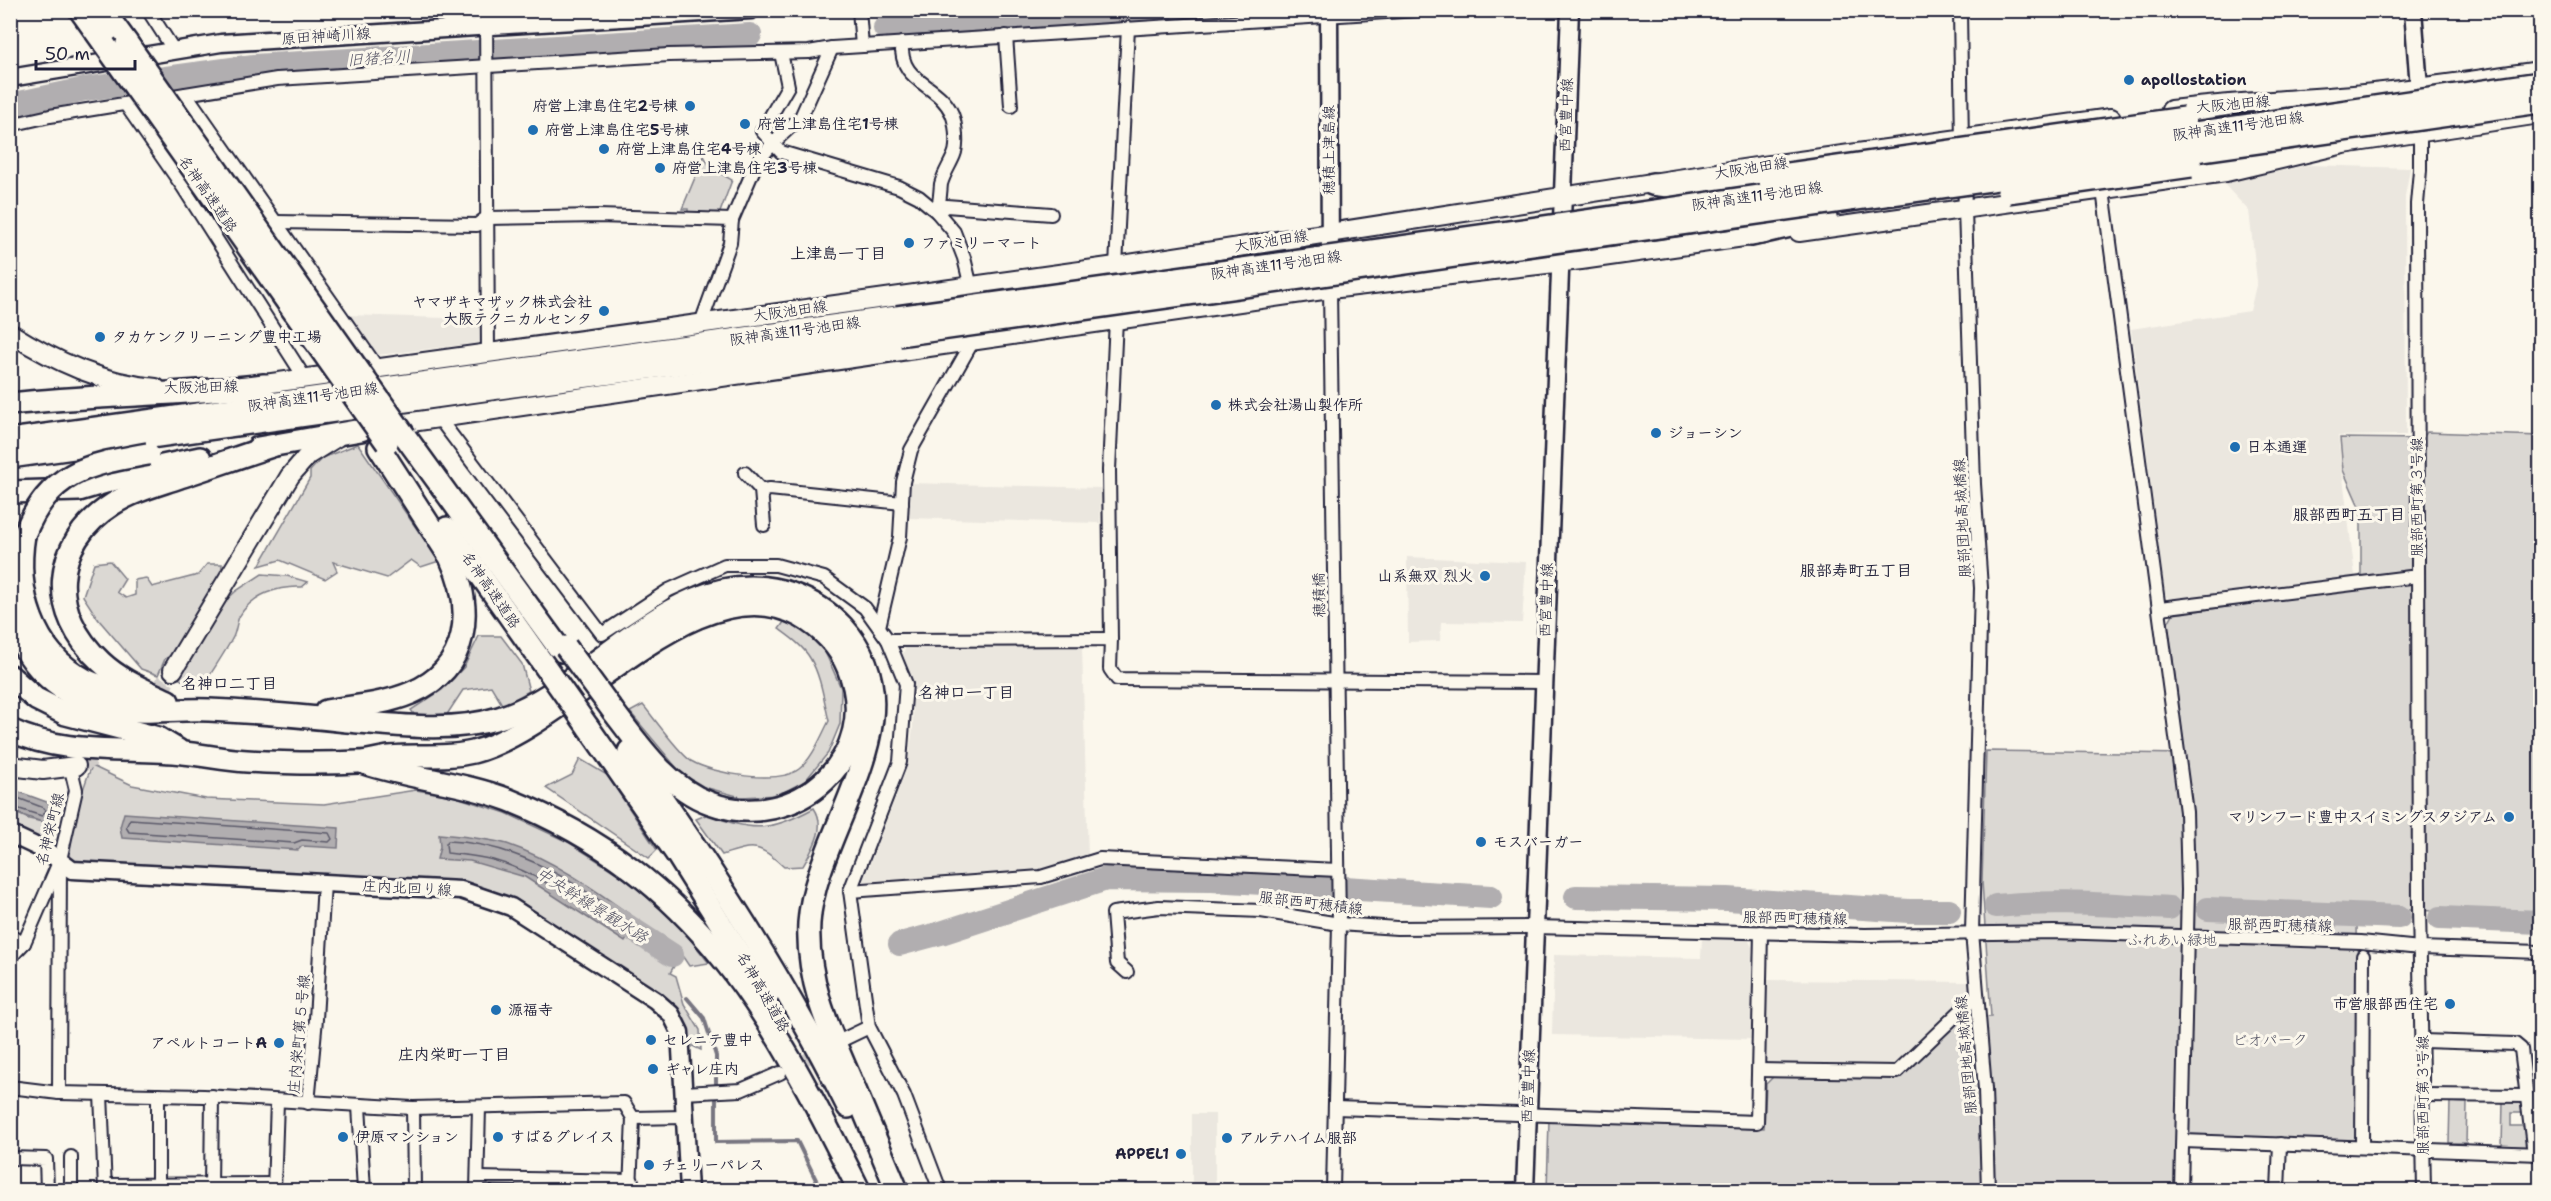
<svg xmlns="http://www.w3.org/2000/svg" width="2551" height="1201" font-family="'Shantell Sans','Klee One',sans-serif">
	<style>
		.built { fill: #ebe7df }
		.green { fill: #dbd8d3; stroke: #7e7d87; stroke-width: 1.5 }
		.water { fill: #b1aeb0; stroke: #787681; stroke-width: 1.5 }
		.lines { fill: none; stroke-linecap: round; stroke-linejoin: round }
		.shore { stroke: #5b5a6a; stroke-width: 1.5 }
		.stream { stroke: #787681; stroke-width: 4 }
		.river { stroke: #b1aeb0; stroke-width: 24 }
		.street-tunnel { stroke: #d0ccc9; stroke-width: 12; stroke-dasharray: 12 6; stroke-linecap: butt }
		.primary-tunnel { stroke: #d0ccc9; stroke-width: 18; stroke-dasharray: 18 9; stroke-linecap: butt }
		.street-casing { stroke: #22223b; stroke-width: 16 }
		.secondary-casing { stroke: #22223b; stroke-width: 21 }
		.primary-casing { stroke: #22223b; stroke-width: 22 }
		.highway-casing { stroke: #22223b; stroke-width: 26 }
		.street { stroke: #fbf7ec; stroke-width: 12 }
		.secondary { stroke: #fbf7ec; stroke-width: 16 }
		.primary { stroke: #fbf7ec; stroke-width: 18 }
		.highway { stroke: #fbf7ec; stroke-width: 21 }
		.highway-bridge-casing { stroke: #22223b; stroke-width: 26; stroke-linecap: butt }
		.highway-bridge { stroke: #fbf7ec; stroke-width: 21 }
		.poi-dot { fill: #1f6fb2; stroke: #fbf7ec; stroke-width: 2 }
		.labels { text-anchor: middle; dominant-baseline: central; stroke-width: 6; stroke-linejoin: round; paint-order: stroke }
		.street-label { font-size: 15px; fill: #22223b; stroke: #fbf7ec }
		.poi-label { font-size: 15px; font-weight: bold; fill: #22223b; stroke: #fbf7ec; text-anchor: start }
		.park-label { font-size: 15px; fill: #505061; stroke: #fbf7ec }
		.water-label { font-size: 16px; font-style: italic; fill: #545364; stroke: #fbf7ec }
		.neighbourhood-label { font-size: 16px; font-weight: bold; fill: #22223b; stroke: #fbf7ec }
	</style>
	<rect width="100%" height="100%" fill="#fbf7ec"/>
	<filter id="ink" filterUnits="userSpaceOnUse"><feTurbulence type="fractalNoise" baseFrequency=".0167" numOctaves="2"/><feDisplacementMap in="SourceGraphic" scale="12" xChannelSelector="R" yChannelSelector="G"/><feConvolveMatrix kernelMatrix="1 2 1 2 8 2 1 2 1" color-interpolation-filters="sRGB"/></filter>
	<g filter="url(#ink)">
		<g class="built">
			<polygon points="2308,165 2410,168 2405,196 2406,435 2338,436 2355,576 2174,601 2165,596 2131,329 2250,311 2257,281 2249,211 2223,183"/>
			<polygon points="346,315 480,319 480,343 378,355"/>
			<polygon points="909,483 1101,488 1100,523 908,518"/>
			<polygon points="1407,557 1526,562 1522,623 1441,622 1440,641 1408,642"/>
			<polygon points="906,647 1082,647 1088,858 1016,875 868,888 863,882 908,765 913,727 913,695 912,684 903,654"/>
			<polygon points="1702,938 1748,939 1752,947 1751,1039 1552,1035 1554,955 1701,958"/>
			<polygon points="1766,980 1970,982 1970,990 1893,1067 1771,1065 1765,1062"/>
			<rect x="1192" y="1114" width="23" height="76"/>
		</g>
		<g class="green">
			<polygon points="704,156 711,168 732,180 719,215 688,213 688,209 682,209"/>
			<polygon points="2427,432 2540,436 2540,915 2357,908 2358,1135 2353,1141 2177,1136 2176,1190 1547,1190 1549,1120 1764,1128 1766,1084 1774,1076 1900,1078 1961,1018 1991,1017 1982,882 1986,751 2185,754 2168,623 2173,614 2361,589 2361,511 2343,470 2340,438 2423,439"/>
			<polygon points="358,444 439,561 421,567 411,560 387,578 333,562 337,571 325,579 280,560 259,566 310,478 310,471 322,458"/>
			<polygon points="110,561 125,579 117,592 126,598 135,595 135,580 146,578 152,587 198,575 207,564 222,564 221,576 172,654 165,659 158,675 141,669 98,619 83,596 94,563"/>
			<path d="M262 574 287 576 308 582 302 587C278 586 252 594 239 617 236 624 236 633 232 639 224 654 214 668 205 683L189 685 177 677 220 606 236 591Z"/>
			<path d="M784 622 803 630 825 652 841 688 840 724 828 753 805 781 778 795 741 797 704 787 681 773 630 712 643 705C654 718 678 752 691 761 713 774 778 785 799 769 813 758 821 736 829 721 824 701 821 676 810 658 803 646 790 637 779 629Z"/>
			<polygon points="479,636 501,636 522,664 529,691 503,706 491,686 463,690 446,716 416,717 411,710 442,690 464,667"/>
			<polygon points="580,759 607,775 657,850 649,858 546,788 572,775"/>
			<path d="M92 766 132 785 206 799 324 804 416 790 453 796 506 813 570 843 626 879 680 926 709 963 689 966 681 954 670 973 676 976 684 1004 700 1030 701 1050 688 1044 663 999 518 900 460 883 73 866C63 851 84 783 92 766Z"/>
			<path d="M814 808C827 827 813 848 803 866L784 867C759 844 755 844 722 855L696 819 708 814C752 833 772 831 814 808Z"/>
			<polygon points="11,811 29,819 62,826 58,842 52,847 11,829"/>
			<polygon points="2503,1101 2523,1102 2525,1113 2511,1113 2511,1126 2526,1126 2528,1149 2502,1148"/>
			<polygon points="2450,1102 2467,1103 2466,1143 2449,1143"/>
		</g>
		<g class="water">
			<polygon points="11,789 55,805 50,825 11,811"/>
			<polygon points="124,813 339,828 338,848 302,846 298,850 122,838 120,827"/>
			<path d="M439 834C461 836 485 838 507 844 555 860 598 892 639 921L625 942 525 877 470 861 437 859 440 847Z"/>
		</g>
		<g class="lines">
			<g class="shore">
				<polyline points="10,795 44,808 46,811 42,816 10,806"/>
				<polygon points="130,819 329,833 332,839 329,842 302,840 294,843 129,832 126,827"/>
				<path d="M448 841C517 843 575 882 629 921V925L624 932H621C580 905 541 873 493 860 478 856 463 855 447 853L446 844Z"/>
			</g>
			<polyline class="stream" points="687,998 704,1018 716,1056 716,1142 797,1141 821,1190"/>
			<g class="river">
				<polyline points="885,28 1163,10"/>
				<polyline points="10,105 85,89 254,66 750,35"/>
				<polyline points="1576,897 1728,899 1909,911 1949,911"/>
				<path d="M1996 906C2055 900 2109 905 2169 908"/>
				<polyline points="2208,909 2399,917"/>
				<polyline points="606,912 672,955"/>
				<polyline points="2440,918 2540,922"/>
				<polyline points="900,944 941,933 1106,879 1212,880 1491,897"/>
			</g>
			<polyline class="street-tunnel" points="790,1068 825,1049"/>
			<path class="primary-tunnel" d="M76 766C120 745 148 710 173 670"/>
			<g class="street-casing">
				<g id="street">
					<polyline points="148,10 173,49"/>
					<polyline points="486,10 488,354"/>
					<polyline points="859,10 862,46"/>
					<polyline points="1960,10 1962,144"/>
					<polyline points="1006,36 1011,106"/>
					<path d="M902 43C899 84 938 82 952 114 956 124 958 146 954 155 950 165 944 173 941 184 940 194 940 202 937 212"/>
					<polyline points="781,53 788,86 762,131 781,152 899,187 919,197 937,212 954,232 964,258 971,287"/>
					<polyline points="186,94 379,370"/>
					<polyline points="126,105 183,187 306,380"/>
					<polyline points="10,125 50,116 277,79 669,55 809,52 832,48 1418,10"/>
					<polyline points="2420,131 2420,170 2417,204 2419,907 2424,1190"/>
					<polyline points="1964,179 1974,484 1981,588 1972,932 1985,1089 1988,1190"/>
					<polyline points="2103,190 2186,812 2188,890 2181,1190"/>
					<polyline points="937,212 946,206 1051,214"/>
					<polyline points="276,222 477,225 486,218 598,216 732,220"/>
					<polyline points="1116,266 1128,28"/>
					<polyline points="1330,289 1339,924 1333,1190"/>
					<polyline points="701,323 730,243 732,220 756,164 773,143 801,117 832,48"/>
					<polyline points="438,417 602,634 669,590 725,565 776,565 824,578 865,608 888,640 906,684 900,762 850,891 869,1027 904,1095 940,1190"/>
					<polyline points="745,473 761,490 764,525"/>
					<polyline points="761,490 770,489 902,503"/>
					<polyline points="2160,608 2418,576"/>
					<polyline points="879,627 900,537 903,482 911,450 974,339"/>
					<polyline points="1111,639 1109,470 1116,319"/>
					<polyline points="888,640 1111,639 1110,669 1117,679 1543,682"/>
					<polyline points="60,860 59,1093 204,1096 413,1108 624,1103 633,1118 685,1117"/>
					<polyline points="850,891 1041,877 1100,859 1338,870"/>
					<polyline points="10,936 24,943"/>
					<polyline points="10,958 24,943 60,860 76,790 71,769"/>
					<polyline points="1127,972 1117,963 1113,913 1159,907 1261,911 1339,924 1397,928 1534,927 1865,935 2054,932 2361,942 2420,948 2540,952"/>
					<polyline points="844,1039 869,1027"/>
					<polyline points="2423,1041 2515,1044 2521,1049 2534,1154"/>
					<polyline points="1759,1070 1897,1072 1976,996"/>
					<polyline points="10,1087 59,1093"/>
					<polyline points="683,1093 741,1090 780,1073"/>
					<polyline points="101,1094 105,1190"/>
					<polyline points="158,1095 158,1190"/>
					<polyline points="2423,1095 2527,1096"/>
					<polyline points="308,1103 316,1019 324,883"/>
					<polyline points="359,1106 364,1190"/>
					<polyline points="413,1108 414,1190"/>
					<polyline points="1335,1108 1757,1122 1761,932"/>
					<polyline points="2183,1141 2540,1154"/>
					<polyline points="2362,1147 2363,956"/>
					<polyline points="71,1157 71,1190"/>
					<polyline points="10,1158 46,1159 47,1190"/>
					<polyline points="478,1178 632,1181"/>
					<polyline points="105,1185 274,1184"/>
					<polyline points="211,1190 212,1096"/>
					<polyline points="274,1190 277,1101"/>
					<polyline points="477,1190 479,1107"/>
					<polyline points="630,1190 633,1118"/>
					<polyline points="2278,1190 2280,1144"/>
				</g>
			</g>
			<g class="secondary-casing">
				<g id="secondary">
					<polyline points="1329,10 1330,268"/>
					<polyline points="2413,10 2420,100"/>
					<polyline points="10,78 221,43 751,10"/>
					<polyline points="10,834 48,852 72,870 461,890 511,907 655,1000 671,1014 680,1032 689,1190"/>
					<polyline points="1525,1190 1570,10"/>
				</g>
			</g>
			<g class="primary-casing">
				<g id="primary">
					<path d="M2171 110C2227 102 2283 101 2340 96 2407 91 2474 80 2540 71"/>
					<polyline points="1799,232 2226,172 2344,144 2540,114"/>
					<path d="M10 333C56 362 102 383 156 388"/>
					<polyline points="250,386 1116,266 1762,166 2111,118"/>
					<polyline points="384,426 1330,289 1581,260 1765,234"/>
					<polyline points="173,670 290,476 308,455 337,437"/>
					<polyline points="10,766 43,770 76,766"/>
				</g>
			</g>
			<g class="highway-casing">
				<g id="highway">
					<polyline points="80,10 105,45"/>
					<polyline points="103,10 127,43"/>
					<polyline points="2185,118 2222,115"/>
					<polyline points="2191,166 2307,143"/>
					<polyline points="1652,184 1692,189 1767,177"/>
					<polyline points="1751,235 1826,218"/>
					<path d="M10 404C95 394 180 396 264 385"/>
					<polyline points="405,436 561,651"/>
					<polyline points="10,440 897,317"/>
					<polyline points="258,448 361,430"/>
					<polyline points="10,457 491,389 899,335"/>
					<polyline points="10,492 79,490 153,468 200,458"/>
					<polyline points="447,528 542,662"/>
					<path d="M24 535C15 590 32 652 84 679 101 688 120 691 138 695"/>
					<path d="M10 613C22 655 48 686 88 702 129 718 167 708 209 710 255 712 301 716 347 721 397 725 450 733 499 718 597 688 678 555 792 594 811 601 829 612 843 627 924 716 815 828 809 923 806 982 830 1032 853 1085 868 1120 882 1155 897 1190"/>
					<polyline points="10,676 36,699 66,714 158,738 178,750"/>
					<path d="M168 701C145 690 120 680 101 662 48 613 50 544 113 504 133 491 157 485 180 477 211 467 241 456 272 446"/>
					<path d="M326 711C355 706 385 704 411 693 471 668 474 608 450 557L379 447"/>
					<polyline points="588,727 678,856 767,998"/>
					<path d="M10 730C64 756 126 747 183 753 204 755 226 760 247 761 284 763 321 764 358 762 368 762 379 758 390 757 418 754 445 759 473 752 572 726 697 559 800 616 821 628 839 646 848 668 884 756 796 835 710 803 668 788 639 745 613 711"/>
					<path d="M629 751C710 865 786 982 848 1107"/>
					<path d="M364 763C412 779 462 782 509 800 698 876 773 1017 859 1190"/>
				</g>
			</g>
			<use href="#street" class="street"/>
			<use href="#secondary" class="secondary"/>
			<use href="#primary" class="primary"/>
			<use href="#highway" class="highway"/>
			<g class="highway-bridge-casing">
				<g id="highway-bridge">
					<polyline points="127,43 405,436"/>
					<polyline points="105,45 387,443"/>
					<polyline points="1767,177 2185,118"/>
					<polyline points="2008,192 2191,166"/>
					<polyline points="897,317 1538,228 2540,83"/>
					<polyline points="899,335 2540,102"/>
					<path d="M24 535C50 471 86 465 148 454"/>
					<polyline points="566,647 613,711"/>
					<polyline points="542,662 588,727"/>
				</g>
			</g>
			<use href="#highway-bridge" class="highway-bridge"/>
		</g>
	</g>
	<g class="poi-dot">
		<circle cx="2129" cy="80" r="6"/>
		<circle cx="690" cy="106" r="6"/>
		<circle cx="745" cy="124" r="6"/>
		<circle cx="533" cy="130" r="6"/>
		<circle cx="604" cy="149" r="6"/>
		<circle cx="660" cy="168" r="6"/>
		<circle cx="909" cy="243" r="6"/>
		<circle cx="604" cy="311" r="6"/>
		<circle cx="100" cy="337" r="6"/>
		<circle cx="1216" cy="405" r="6"/>
		<circle cx="1656" cy="433" r="6"/>
		<circle cx="2235" cy="447" r="6"/>
		<circle cx="1485" cy="576" r="6"/>
		<circle cx="2509" cy="817" r="6"/>
		<circle cx="1481" cy="842" r="6"/>
		<circle cx="2450" cy="1004" r="6"/>
		<circle cx="496" cy="1010" r="6"/>
		<circle cx="651" cy="1040" r="6"/>
		<circle cx="279" cy="1043" r="6"/>
		<circle cx="653" cy="1069" r="6"/>
		<circle cx="343" cy="1137" r="6"/>
		<circle cx="498" cy="1137" r="6"/>
		<circle cx="1227" cy="1138" r="6"/>
		<circle cx="1181" cy="1154" r="6"/>
		<circle cx="649" cy="1165" r="6"/>
	</g>
	<g class="labels">
		<g class="street-label">
			<text transform="translate(326 36) rotate(-4)">原田神崎川線</text>
			<text transform="translate(2233 104) rotate(-5)">大阪池田線</text>
			<text transform="translate(1566 115) rotate(-88)">西宮豊中線</text>
			<text transform="translate(2238 126) rotate(-8)">阪神高速11号池田線</text>
			<text transform="translate(1329 150) rotate(-90)">穂積上津島線</text>
			<text transform="translate(1751 168) rotate(-9)">大阪池田線</text>
			<text transform="translate(208 194) rotate(55)">名神高速道路</text>
			<text transform="translate(1757 196) rotate(-8)">阪神高速11号池田線</text>
			<text transform="translate(1271 241) rotate(-9)">大阪池田線</text>
			<text transform="translate(1276 265) rotate(-8)">阪神高速11号池田線</text>
			<text transform="translate(790 311) rotate(-8)">大阪池田線</text>
			<text transform="translate(795 331) rotate(-8)">阪神高速11号池田線</text>
			<text transform="translate(201 387) rotate(-1)">大阪池田線</text>
			<text transform="translate(313 397) rotate(-8)">阪神高速11号池田線</text>
			<text transform="translate(2417 497) rotate(-90)">服部西町第３号線</text>
			<text transform="translate(1962 518) rotate(-93)">服部団地高城橋線</text>
			<text transform="translate(491 590) rotate(55)">名神高速道路</text>
			<text transform="translate(1319 595) rotate(-91)">穂積橋</text>
			<text transform="translate(1546 600) rotate(-88)">西宮豊中線</text>
			<text transform="translate(50 829) rotate(-76)">名神栄町線</text>
			<text transform="translate(407 888) rotate(3)">庄内北回り線</text>
			<text transform="translate(1311 903) rotate(7)">服部西町穂積線</text>
			<text transform="translate(1795 918) rotate(1)">服部西町穂積線</text>
			<text transform="translate(2280 925) rotate(1)">服部西町穂積線</text>
			<text transform="translate(763 992) rotate(60)">名神高速道路</text>
			<text transform="translate(299 1034) rotate(-85)">庄内栄町第５号線</text>
			<text transform="translate(1966 1055) rotate(-95)">服部団地高城橋線</text>
			<text transform="translate(1528 1086) rotate(-88)">西宮豊中線</text>
			<text transform="translate(2423 1095) rotate(-90)">服部西町第３号線</text>
		</g>
		<g class="poi-label">
			<text x="2141" y="80">apollostation</text>
			<text x="678" y="106" text-anchor="end">府営上津島住宅2号棟</text>
			<text x="757" y="124">府営上津島住宅1号棟</text>
			<text x="545" y="130">府営上津島住宅5号棟</text>
			<text x="616" y="149">府営上津島住宅4号棟</text>
			<text x="672" y="168">府営上津島住宅3号棟</text>
			<text x="921" y="243">ファミリーマート</text>
			<text x="592" y="302" text-anchor="end">ヤマザキマザック株式会社<tspan x="592" dy="17">大阪テクニカルセンタ</tspan></text>
			<text x="112" y="337">タカケンクリーニング豊中工場</text>
			<text x="1228" y="405">株式会社湯山製作所</text>
			<text x="1668" y="433">ジョーシン</text>
			<text x="2247" y="447">日本通運</text>
			<text x="1473" y="576" text-anchor="end">山系無双 烈火</text>
			<text x="2497" y="817" text-anchor="end">マリンフード豊中スイミングスタジアム</text>
			<text x="1493" y="842">モスバーガー</text>
			<text x="2438" y="1004" text-anchor="end">市営服部西住宅</text>
			<text x="508" y="1010">源福寺</text>
			<text x="663" y="1040">セレニテ豊中</text>
			<text x="267" y="1043" text-anchor="end">アペルトコートA</text>
			<text x="665" y="1069">ギャレ庄内</text>
			<text x="355" y="1137">伊原マンション</text>
			<text x="510" y="1137">すばるグレイス</text>
			<text x="1239" y="1138">アルテハイム服部</text>
			<text x="1169" y="1154" text-anchor="end">APPEL1</text>
			<text x="661" y="1165">チェリーパレス</text>
		</g>
		<g class="park-label">
			<text x="2172" y="940">ふれあい緑地</text>
			<text x="2270" y="1040">ビオパーク</text>
		</g>
		<g class="water-label">
			<text transform="translate(379 58) rotate(-4)">旧猪名川</text>
			<text transform="translate(592 905) rotate(32)">中央幹線景観水路</text>
		</g>
		<g class="neighbourhood-label">
			<text x="838" y="253">上津島一丁目</text>
			<text x="2349" y="514">服部西町五丁目</text>
			<text x="1856" y="570">服部寿町五丁目</text>
			<text x="229" y="683">名神口二丁目</text>
			<text x="966" y="692">名神口一丁目</text>
			<text x="454" y="1054">庄内栄町一丁目</text>
		</g>
	</g>
	<rect width="2551" height="1201" fill="none" stroke="#fbf7ec" stroke-width="36"/>
	<rect x="18" y="18" width="2515" height="1165" fill="none" stroke="#22223b" stroke-width="2" filter="url(#ink)"/>
	<path d="M36 60v9h99v-9" fill="none" stroke="#22223b" stroke-width="3"/>
	<text x="45" y="60" font-size="18" fill="#22223b" stroke="#fbf7ec" stroke-width="4.5" paint-order="stroke">50 m</text>
</svg>
